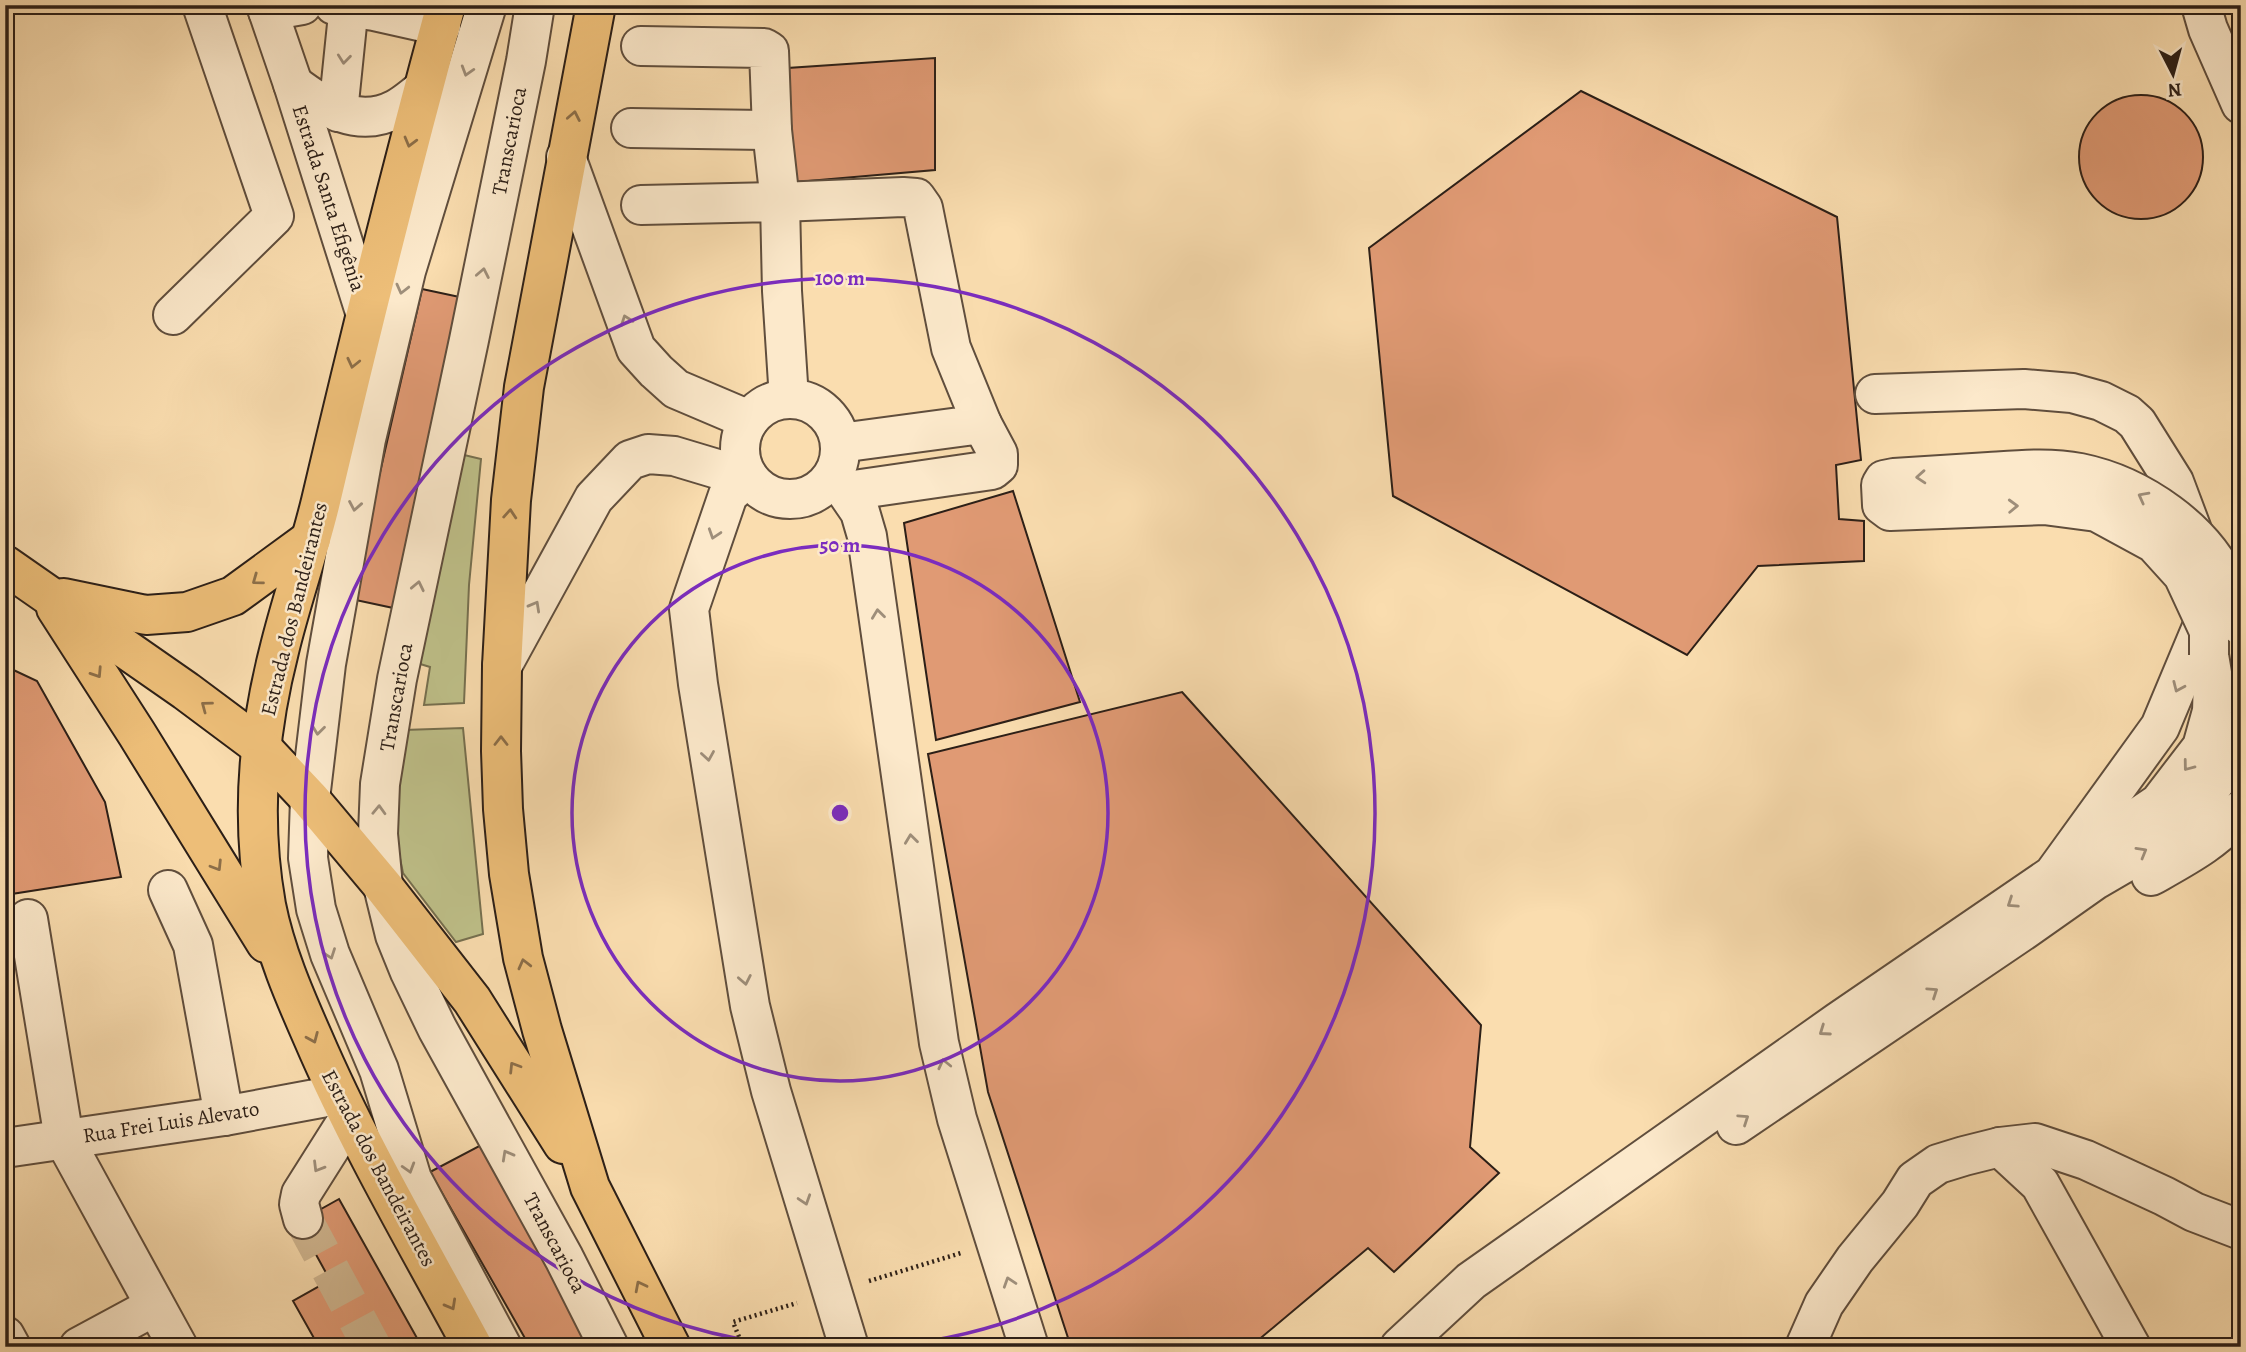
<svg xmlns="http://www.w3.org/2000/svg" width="2246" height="1352" font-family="Alegreya,serif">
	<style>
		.green { fill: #bfc18a; stroke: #767050; stroke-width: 2 }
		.building { fill: #e09a74; stroke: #2c1f17; stroke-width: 2 }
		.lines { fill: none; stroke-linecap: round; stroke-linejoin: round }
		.minor-tunnel { stroke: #d1b791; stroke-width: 38; stroke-dasharray: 38 19; stroke-linecap: butt }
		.minor-casing { stroke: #604e3d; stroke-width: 42 }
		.major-casing { stroke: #2c1f17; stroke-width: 42 }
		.path { stroke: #2c1f17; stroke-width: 4.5; stroke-dasharray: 2 3.5; stroke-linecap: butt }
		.minor { stroke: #fce9cb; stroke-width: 38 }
		.major { stroke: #edbe78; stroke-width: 38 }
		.minor-bridge-casing { stroke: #604e3d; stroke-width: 42; stroke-linecap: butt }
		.minor-bridge { stroke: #fce9cb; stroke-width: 38 }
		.oneway { stroke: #9e8e7a }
		.oneway2 { stroke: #8c6e48 }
		.ring { fill: none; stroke: #7b2cbf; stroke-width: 3.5 }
		.labels { text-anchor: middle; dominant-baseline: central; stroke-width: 5; stroke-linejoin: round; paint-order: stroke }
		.street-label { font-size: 21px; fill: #2c1f17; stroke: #fce9cb }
		.centre { fill: #7b2cbf; stroke: #fce9cb; stroke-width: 3.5 }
		.ring-label { font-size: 21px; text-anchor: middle; font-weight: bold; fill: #7b2cbf; stroke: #fce9cb; stroke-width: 5; stroke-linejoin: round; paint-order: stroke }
	</style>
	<rect width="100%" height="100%" fill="#faddaf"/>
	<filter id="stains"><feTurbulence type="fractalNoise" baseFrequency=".00286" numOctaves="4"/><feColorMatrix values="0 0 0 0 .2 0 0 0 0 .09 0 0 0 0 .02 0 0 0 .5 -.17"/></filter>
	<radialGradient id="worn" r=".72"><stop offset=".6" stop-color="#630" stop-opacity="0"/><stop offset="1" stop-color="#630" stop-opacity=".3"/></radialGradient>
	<g class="green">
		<polygon points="460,454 481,459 469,585 464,703 424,705 430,667 417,663"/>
		<polygon points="463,728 483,934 456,942 403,873 395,834 404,730"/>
	</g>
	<g class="building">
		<polygon points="935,58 935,170 785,183 773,69"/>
		<polygon points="1581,91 1837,217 1861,460 1836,465 1839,519 1864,521 1864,561 1758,566 1687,655 1393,496 1369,248"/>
		<circle cx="2141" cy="157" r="62"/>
		<polygon points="422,289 469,299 398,609 351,599"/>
		<polygon points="1013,491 1080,702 936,740 904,523"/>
		<polygon points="5,666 37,681 105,802 121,877 5,895"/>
		<polygon points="1182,692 1481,1025 1470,1147 1499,1173 1394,1272 1368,1248 1250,1347 1071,1347 988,1092 928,754"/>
		<polygon points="483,1144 596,1347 530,1347 430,1172"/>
		<polygon points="339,1199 422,1347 319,1347 293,1301 330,1280 298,1222"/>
	</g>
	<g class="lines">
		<polyline class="minor-tunnel" points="303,1219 372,1347"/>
		<g class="minor-casing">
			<g id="minor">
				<polyline points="266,5 293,84 365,312"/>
				<polyline points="334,5 374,11 441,26"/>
				<polyline points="487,5 406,271 366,439 326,664 310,799 308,858 316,909 330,954 379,1070 412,1179 502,1347"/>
				<polyline points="535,5 526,61 469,340 397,679 380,784 378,834 383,886 395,935 410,972 437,1028 564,1258 609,1347"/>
				<polyline points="2201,5 2208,29 2241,104"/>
				<polyline points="268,11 302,5"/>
				<polyline points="641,46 764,48 769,51 772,130 780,202 903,197 916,198 923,208 951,348 982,424 840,443"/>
				<path d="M293 84C323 107 358 129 396 109 406 104 415 95 424 89"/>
				<polyline points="338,112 349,5"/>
				<polyline points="631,128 772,130"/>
				<polyline points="566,157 636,349 656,371 676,389 749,420"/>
				<polyline points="641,205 780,202 782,291 789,399"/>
				<polyline points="173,315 274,216 202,5"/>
				<polyline points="1875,394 2024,389 2072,393 2101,401 2127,414 2137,423 2174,482 2198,546"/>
				<circle cx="790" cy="449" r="50"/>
				<polyline points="834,474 860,512 867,536 939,1043 957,1119 1029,1347"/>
				<polyline points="748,477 728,495 689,609 698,684 750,1006 771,1091 849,1347"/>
				<polyline points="847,491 992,470 998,465 998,454 982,424"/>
				<polyline points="502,666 594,498 630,460 648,454 674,456 734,474 748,477"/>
				<polyline points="2074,861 2159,803 2202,747 2212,711 2213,679 2209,655"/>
				<path d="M2151 876C2183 858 2218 840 2241 810"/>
				<polyline points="168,890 193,945 224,1116"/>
				<polyline points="28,919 64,1139 178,1347"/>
				<polyline points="1736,1125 2024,930 2095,880 2174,834 2203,800 2232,757 2241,728"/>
				<polyline points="2000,1147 2040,1184 2131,1347"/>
				<polyline points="5,1148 224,1116 337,1095"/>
				<polyline points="303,1219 299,1204 301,1194 349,1118"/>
				<polyline points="5,1336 11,1347"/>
				<polyline points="79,1347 155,1306"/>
				<polyline points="1400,1347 1471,1281 1838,1022 2053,875 2160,727 2204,622 2204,609"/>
				<polyline points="1805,1347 1824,1304 1855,1259 1900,1204 1915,1180 1938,1164 1964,1156 2000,1147 2035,1143 2086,1160 2164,1196 2194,1212 2241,1230"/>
			</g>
		</g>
		<g class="major-casing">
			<g id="major">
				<path d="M446 5C401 170 360 335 321 501 309 551 291 601 279 651 258 733 251 821 266 905 275 951 294 995 313 1038 359 1145 418 1245 473 1347"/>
				<polyline points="596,5 524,387 511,500 502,666 501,751 503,809 509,874 523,958 542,1030 590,1187 671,1347"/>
				<polyline points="5,565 186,691 261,747 310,799 383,886 472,1000 563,1144"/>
				<polyline points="64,598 146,615 187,612 233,596 311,539"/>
				<polyline points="56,608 137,734 266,943"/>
			</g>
		</g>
		<g class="path">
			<polyline points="869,1281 961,1253"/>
			<polyline points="743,1347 733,1322 797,1303"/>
		</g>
		<use href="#minor" class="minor"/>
		<use href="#major" class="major"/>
		<g class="minor-bridge-casing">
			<path id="minor-bridge" d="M2209 655V631L2183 575 2154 543 2097 512 2044 505 1890 511 1882 505 1881 485 1884 480 1894 478C1926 476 1957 474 1989 472 2019 470 2050 467 2080 473 2139 485 2207 530 2230 589 2235 600 2237 613 2240 625"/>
		</g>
		<use href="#minor-bridge" class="minor-bridge"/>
	</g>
	<defs><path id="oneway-chevron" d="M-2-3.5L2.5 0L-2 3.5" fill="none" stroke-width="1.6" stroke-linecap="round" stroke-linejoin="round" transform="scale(1.75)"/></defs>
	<g class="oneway">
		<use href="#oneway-chevron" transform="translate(344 59) rotate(96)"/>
		<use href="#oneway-chevron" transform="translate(467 71) rotate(107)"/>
		<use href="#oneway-chevron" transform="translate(483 273) rotate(-79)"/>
		<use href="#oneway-chevron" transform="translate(402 289) rotate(104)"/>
		<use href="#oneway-chevron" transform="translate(626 320) rotate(-110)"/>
		<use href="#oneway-chevron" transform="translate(1921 477) rotate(176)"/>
		<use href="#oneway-chevron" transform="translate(2143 497) rotate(-152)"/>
		<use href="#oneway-chevron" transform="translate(355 506) rotate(100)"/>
		<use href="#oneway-chevron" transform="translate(2013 506) rotate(-2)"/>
		<use href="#oneway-chevron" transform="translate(714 534) rotate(108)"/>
		<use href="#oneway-chevron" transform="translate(418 586) rotate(-78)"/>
		<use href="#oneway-chevron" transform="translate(535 606) rotate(-61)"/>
		<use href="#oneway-chevron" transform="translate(878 614) rotate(-97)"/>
		<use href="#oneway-chevron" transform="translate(2178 687) rotate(114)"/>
		<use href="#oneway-chevron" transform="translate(318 730) rotate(97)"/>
		<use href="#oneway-chevron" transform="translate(708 756) rotate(81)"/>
		<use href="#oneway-chevron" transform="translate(2188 766) rotate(127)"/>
		<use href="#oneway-chevron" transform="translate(379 810) rotate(-88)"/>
		<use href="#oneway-chevron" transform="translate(911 839) rotate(-97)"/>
		<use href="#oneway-chevron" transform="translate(2142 852) rotate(-30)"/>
		<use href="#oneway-chevron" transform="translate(2012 903) rotate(146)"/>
		<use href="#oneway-chevron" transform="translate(330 954) rotate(70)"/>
		<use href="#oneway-chevron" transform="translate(745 980) rotate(79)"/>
		<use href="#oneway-chevron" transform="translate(1933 992) rotate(-34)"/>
		<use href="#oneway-chevron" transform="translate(1824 1031) rotate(145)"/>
		<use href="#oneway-chevron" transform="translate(944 1064) rotate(-103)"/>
		<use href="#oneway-chevron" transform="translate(1744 1119) rotate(-34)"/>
		<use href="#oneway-chevron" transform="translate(507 1155) rotate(-119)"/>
		<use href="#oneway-chevron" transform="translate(318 1167) rotate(121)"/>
		<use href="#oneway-chevron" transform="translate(409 1168) rotate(73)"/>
		<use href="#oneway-chevron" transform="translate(805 1200) rotate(72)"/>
		<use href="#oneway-chevron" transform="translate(1009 1282) rotate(-108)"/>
	</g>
	<g class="oneway2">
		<use href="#oneway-chevron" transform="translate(574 116) rotate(-79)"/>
		<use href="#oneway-chevron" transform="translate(410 142) rotate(105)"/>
		<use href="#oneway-chevron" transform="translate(353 363) rotate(103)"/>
		<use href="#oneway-chevron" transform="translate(510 514) rotate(-86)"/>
		<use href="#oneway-chevron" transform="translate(257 580) rotate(144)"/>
		<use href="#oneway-chevron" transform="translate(97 673) rotate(57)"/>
		<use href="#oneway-chevron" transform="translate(206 706) rotate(-143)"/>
		<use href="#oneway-chevron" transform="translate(501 741) rotate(-90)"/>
		<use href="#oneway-chevron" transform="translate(217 866) rotate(58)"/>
		<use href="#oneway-chevron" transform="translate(524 964) rotate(-104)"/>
		<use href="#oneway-chevron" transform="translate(313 1038) rotate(67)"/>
		<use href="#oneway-chevron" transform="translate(514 1067) rotate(-122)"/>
		<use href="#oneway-chevron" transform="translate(640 1286) rotate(-117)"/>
		<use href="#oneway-chevron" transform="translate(451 1305) rotate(61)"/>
	</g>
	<g class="ring">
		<circle cx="840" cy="813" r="268"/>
		<path d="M803 1347A535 535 0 1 1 877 1347"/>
	</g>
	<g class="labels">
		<g class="street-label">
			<text transform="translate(509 141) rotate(-79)">Transcarioca</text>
			<text transform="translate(329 198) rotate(72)">Estrada Santa Efigênia</text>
			<text transform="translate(294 609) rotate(-76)">Estrada dos Bandeirantes</text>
			<text transform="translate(396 697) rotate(-80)">Transcarioca</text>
			<text transform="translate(171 1122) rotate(-9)">Rua Frei Luis Alevato</text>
			<text transform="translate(379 1168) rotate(62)">Estrada dos Bandeirantes</text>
			<text transform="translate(555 1243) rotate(62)">Transcarioca</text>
		</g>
	</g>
	<circle cx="840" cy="813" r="10" class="centre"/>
	<g class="ring-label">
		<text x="840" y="285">100 m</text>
		<text x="840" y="552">50 m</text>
	</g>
	<rect width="2246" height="1352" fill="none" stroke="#faddaf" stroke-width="28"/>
	<rect x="7" y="7" width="2232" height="1338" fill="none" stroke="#2c1f17" stroke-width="3.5"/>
	<rect x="14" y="14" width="2218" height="1324" fill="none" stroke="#2c1f17" stroke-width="2"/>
	<g transform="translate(2173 74) rotate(174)" stroke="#fce9cb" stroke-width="5" paint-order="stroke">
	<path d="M0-5L12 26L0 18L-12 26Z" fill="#2c1f17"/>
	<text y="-10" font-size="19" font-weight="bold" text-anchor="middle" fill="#2c1f17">N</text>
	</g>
	<rect width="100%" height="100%" filter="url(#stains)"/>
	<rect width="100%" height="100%" fill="url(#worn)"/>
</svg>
